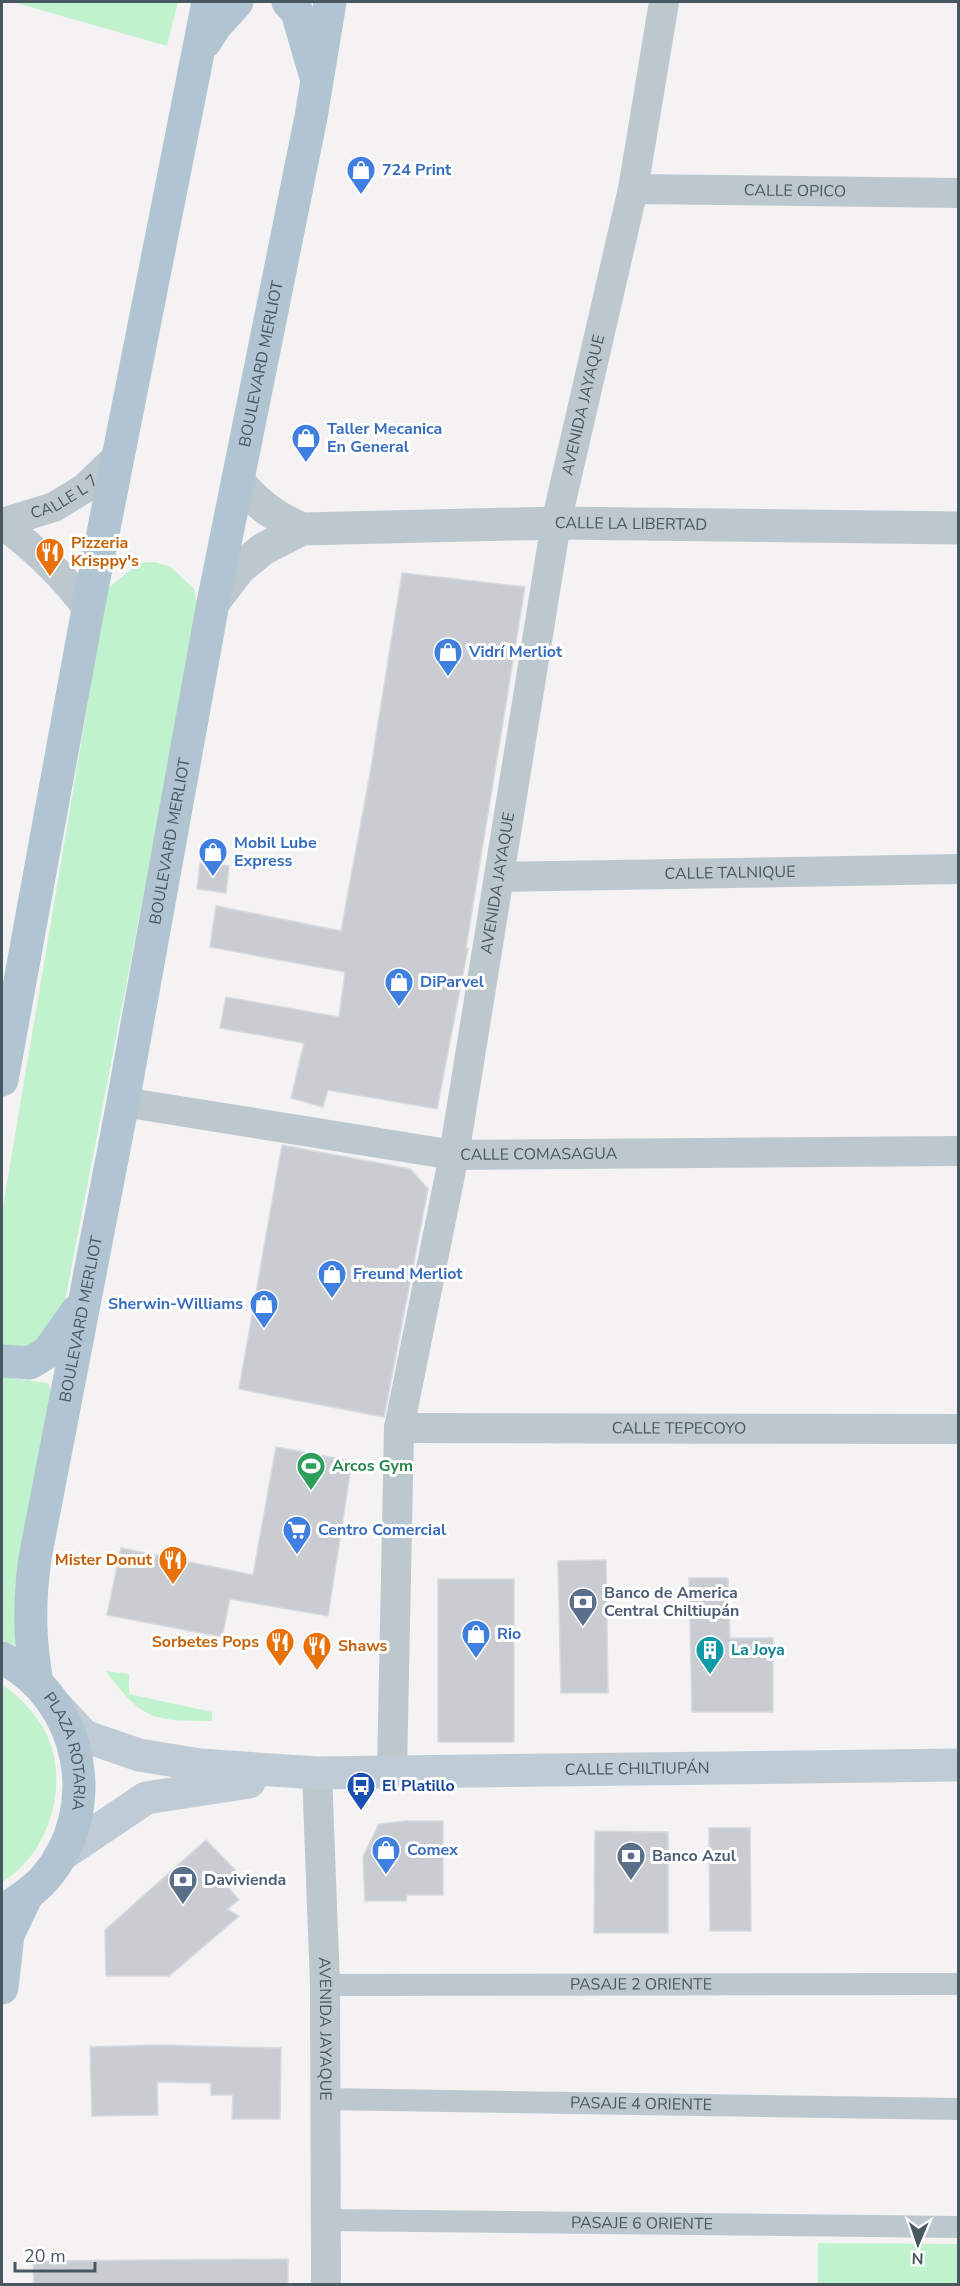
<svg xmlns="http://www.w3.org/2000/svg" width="960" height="2286" font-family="'Nunito Sans',sans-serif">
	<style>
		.green { fill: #c0f2ce }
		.building { fill: #c9cdd1; stroke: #d6d9dd; stroke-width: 1.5 }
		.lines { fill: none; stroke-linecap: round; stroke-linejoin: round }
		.pedestrian { stroke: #bcc8ce; stroke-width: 22 }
		.minor { stroke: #bcc8ce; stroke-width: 30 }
		.tertiary { stroke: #bcc8ce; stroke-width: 33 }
		.secondary { stroke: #bfccd6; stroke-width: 33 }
		.primary { stroke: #b1c4d1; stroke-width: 33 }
		.labels { text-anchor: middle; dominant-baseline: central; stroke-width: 6; stroke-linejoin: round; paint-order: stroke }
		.shop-label { font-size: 16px; font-weight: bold; fill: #366cbe; stroke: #fff; text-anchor: start }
		.street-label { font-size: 16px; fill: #485860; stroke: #fff }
		.food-label { font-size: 16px; font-weight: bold; fill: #c56008; stroke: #fff; text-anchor: start }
		.leisure-label { font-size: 16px; font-weight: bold; fill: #27864d; stroke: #fff; text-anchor: start }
		.service-label { font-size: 16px; font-weight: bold; fill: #4e5e75; stroke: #fff; text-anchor: start }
		.culture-label { font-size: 16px; font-weight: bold; fill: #0d838f; stroke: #fff; text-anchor: start }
		.transit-label { font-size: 16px; font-weight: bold; fill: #164399; stroke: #fff; text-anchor: start }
	</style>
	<rect width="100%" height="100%" fill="#f4f2f2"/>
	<g class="green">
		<polygon points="13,2 178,2 167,46"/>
		<polygon points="155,562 171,567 194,589 198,613 60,1327 38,1356 2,1352 2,1213 107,589 139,563"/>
		<polygon points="2,1377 48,1383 52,1393 18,1646 2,1640"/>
		<path d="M106 1671 129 1674V1694L212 1712V1721C153 1721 142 1720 106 1671Z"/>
		<path d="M2 1684C19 1697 34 1711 45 1731 71 1781 50 1854 2 1882Z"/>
		<polygon points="818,2243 958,2244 958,2284 818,2284"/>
	</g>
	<g class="building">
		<polygon points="402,573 525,587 466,948 468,948 437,1109 328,1090 323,1107 291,1098 304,1043 220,1028 226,997 339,1017 345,972 210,947 216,906 341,931 371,768"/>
		<polygon points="200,863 229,866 226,893 197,889"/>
		<polygon points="282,1145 410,1169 428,1189 384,1417 239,1389"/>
		<polygon points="276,1447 352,1461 328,1616 230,1599 222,1637 107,1615 121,1548 253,1575"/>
		<polygon points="606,1560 608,1693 561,1693 558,1561"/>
		<polygon points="689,1578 728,1578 730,1638 773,1638 773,1712 692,1712"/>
		<rect x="438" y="1579" width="76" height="163"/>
		<polygon points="407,1821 443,1821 443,1895 407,1895 406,1901 365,1901 363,1857 379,1824"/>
		<polygon points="709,1828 750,1828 751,1931 710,1931"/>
		<polygon points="595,1831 668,1832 668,1933 594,1933"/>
		<polygon points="206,1840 238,1873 227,1886 239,1900 227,1909 239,1916 169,1976 106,1976 105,1930"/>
		<polygon points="157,2045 281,2048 280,2119 232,2119 233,2095 211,2095 211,2083 157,2082 158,2115 92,2116 90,2047"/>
		<polygon points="288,2259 288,2284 34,2284 33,2261"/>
	</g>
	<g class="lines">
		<g class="pedestrian">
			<path id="s1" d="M325 1985 958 1984"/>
			<path id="s2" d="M325 2099 958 2109"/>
			<path id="s3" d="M326 2220 958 2227"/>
		</g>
		<g class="minor">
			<path id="s4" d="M633 189 958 193"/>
			<path id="s5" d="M2 523 54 507 85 488 118 456"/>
			<path d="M2 524C36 549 63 575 88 609"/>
			<path id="s6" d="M500 877 958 869"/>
			<path id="s7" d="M123 1102 454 1155 958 1151"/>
			<path id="s8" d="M399 1428 958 1429"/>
			<path id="s9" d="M392 1771 399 1428 454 1155 556 523 633 189 664 2"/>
			<path id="s10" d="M317 1773 325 1985 326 2284"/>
		</g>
		<g class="tertiary">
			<path d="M238 481C257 504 275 517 302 529"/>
			<path id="s11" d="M213 603 239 569 263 549 302 529 556 523 958 528"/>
		</g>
		<g class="secondary">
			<path id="s12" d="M57 1707 84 1736 139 1755 200 1765 317 1773 958 1765"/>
			<polyline points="60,1856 146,1798 249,1782"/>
		</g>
		<g class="primary">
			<polyline points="288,2 297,12 315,74"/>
			<polyline points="205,42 216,25 237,2"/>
			<polyline points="2,1080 88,609 208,2"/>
			<polyline points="2,1361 30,1363 48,1352 77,1311"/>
			<path id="s13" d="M2 1658C82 1698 105 1809 45 1878 33 1892 17 1901 2 1911"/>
			<path id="s14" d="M37 1683C29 1637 29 1603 35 1558L123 1102 213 603 311 117 330 2"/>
			<polyline points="2,1988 8,1935 27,1895"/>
		</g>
	</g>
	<defs>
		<g id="shop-pin" transform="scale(1.5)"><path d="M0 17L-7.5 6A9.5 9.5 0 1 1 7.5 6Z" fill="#3f7fe0" stroke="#fff"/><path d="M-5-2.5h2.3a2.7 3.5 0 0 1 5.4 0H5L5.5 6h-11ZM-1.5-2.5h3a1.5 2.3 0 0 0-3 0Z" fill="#fff"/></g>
		<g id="restaurant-pin" transform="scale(1.5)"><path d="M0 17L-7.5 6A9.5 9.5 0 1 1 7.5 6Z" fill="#e8710a" stroke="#fff"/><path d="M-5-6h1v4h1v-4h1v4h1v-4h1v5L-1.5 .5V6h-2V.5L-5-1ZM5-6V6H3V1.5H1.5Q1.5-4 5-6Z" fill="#fff"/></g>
		<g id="stadium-pin" transform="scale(1.5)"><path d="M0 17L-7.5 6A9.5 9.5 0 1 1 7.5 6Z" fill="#2e9e5b" stroke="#fff"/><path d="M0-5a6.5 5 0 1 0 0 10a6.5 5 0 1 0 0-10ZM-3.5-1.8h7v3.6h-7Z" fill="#fff"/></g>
		<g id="supermarket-pin" transform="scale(1.5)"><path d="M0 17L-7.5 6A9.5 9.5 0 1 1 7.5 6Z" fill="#3f7fe0" stroke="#fff"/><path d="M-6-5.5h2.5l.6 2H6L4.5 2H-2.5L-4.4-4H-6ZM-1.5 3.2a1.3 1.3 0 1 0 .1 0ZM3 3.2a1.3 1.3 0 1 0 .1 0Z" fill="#fff"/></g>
		<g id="bank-pin" transform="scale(1.5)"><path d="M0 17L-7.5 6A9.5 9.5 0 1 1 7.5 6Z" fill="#5c6f8a" stroke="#fff"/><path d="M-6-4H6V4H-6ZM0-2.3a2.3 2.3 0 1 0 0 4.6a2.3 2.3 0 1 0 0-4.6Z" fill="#fff"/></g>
		<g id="building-pin" transform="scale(1.5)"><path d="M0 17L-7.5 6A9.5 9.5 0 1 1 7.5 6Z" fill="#0f9aa8" stroke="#fff"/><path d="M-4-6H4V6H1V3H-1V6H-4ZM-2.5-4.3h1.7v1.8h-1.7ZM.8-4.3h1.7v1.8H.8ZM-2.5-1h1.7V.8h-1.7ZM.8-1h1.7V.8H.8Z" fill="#fff"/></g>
		<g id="bus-pin" transform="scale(1.5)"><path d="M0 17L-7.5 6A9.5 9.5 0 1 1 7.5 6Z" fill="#1a4fb4" stroke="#fff"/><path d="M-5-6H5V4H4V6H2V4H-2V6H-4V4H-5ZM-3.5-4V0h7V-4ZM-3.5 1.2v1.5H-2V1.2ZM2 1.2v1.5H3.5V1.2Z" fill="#fff"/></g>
	</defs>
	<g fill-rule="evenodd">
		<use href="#shop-pin" x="361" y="170"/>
		<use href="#shop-pin" x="306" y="438"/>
		<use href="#restaurant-pin" x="50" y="552"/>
		<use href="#shop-pin" x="448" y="652"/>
		<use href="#shop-pin" x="213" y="852"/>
		<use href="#shop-pin" x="399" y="982"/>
		<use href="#shop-pin" x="332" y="1274"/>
		<use href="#shop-pin" x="264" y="1304"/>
		<use href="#stadium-pin" x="311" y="1466"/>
		<use href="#supermarket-pin" x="297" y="1530"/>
		<use href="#restaurant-pin" x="173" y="1560"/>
		<use href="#bank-pin" x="583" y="1602"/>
		<use href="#shop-pin" x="476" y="1634"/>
		<use href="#restaurant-pin" x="280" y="1642"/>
		<use href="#restaurant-pin" x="317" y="1646"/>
		<use href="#building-pin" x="710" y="1650"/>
		<use href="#bus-pin" x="361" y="1786"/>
		<use href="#shop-pin" x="386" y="1850"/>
		<use href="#bank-pin" x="631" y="1856"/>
		<use href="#bank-pin" x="183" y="1880"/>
	</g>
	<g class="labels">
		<g class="shop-label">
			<text x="382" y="170">724 Print</text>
			<text x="327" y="429">Taller Mecanica<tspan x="327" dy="18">En General</tspan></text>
			<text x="469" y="652">Vidrí Merliot</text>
			<text x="234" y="843">Mobil Lube<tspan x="234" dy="18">Express</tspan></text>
			<text x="420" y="982">DiParvel</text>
			<text x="353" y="1274">Freund Merliot</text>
			<text x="243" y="1304" text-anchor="end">Sherwin-Williams</text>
			<text x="318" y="1530">Centro Comercial</text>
			<text x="497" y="1634">Rio</text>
			<text x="407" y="1850">Comex</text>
		</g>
		<g class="street-label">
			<text stroke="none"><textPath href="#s4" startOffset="162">CALLE OPICO</textPath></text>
			<text stroke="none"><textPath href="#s14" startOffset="1341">BOULEVARD MERLIOT</textPath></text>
			<text stroke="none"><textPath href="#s9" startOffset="1383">AVENIDA JAYAQUE</textPath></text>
			<text stroke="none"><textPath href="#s5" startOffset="68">CALLE L 7</textPath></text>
			<text stroke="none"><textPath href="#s11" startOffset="447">CALLE LA LIBERTAD</textPath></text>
			<text stroke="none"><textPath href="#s14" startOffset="855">BOULEVARD MERLIOT</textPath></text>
			<text stroke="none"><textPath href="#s6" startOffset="230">CALLE TALNIQUE</textPath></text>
			<text stroke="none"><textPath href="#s9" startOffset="897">AVENIDA JAYAQUE</textPath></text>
			<text stroke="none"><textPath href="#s7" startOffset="420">CALLE COMASAGUA</textPath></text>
			<text stroke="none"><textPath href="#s14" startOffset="369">BOULEVARD MERLIOT</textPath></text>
			<text stroke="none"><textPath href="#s8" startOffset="280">CALLE TEPECOYO</textPath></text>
			<text stroke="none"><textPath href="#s13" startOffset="120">PLAZA ROTARIA</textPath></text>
			<text stroke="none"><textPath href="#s12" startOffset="597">CALLE CHILTIUPÁN</textPath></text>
			<text stroke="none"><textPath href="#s1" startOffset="316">PASAJE 2 ORIENTE</textPath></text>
			<text stroke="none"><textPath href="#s10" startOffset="256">AVENIDA JAYAQUE</textPath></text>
			<text stroke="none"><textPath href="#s2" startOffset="316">PASAJE 4 ORIENTE</textPath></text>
			<text stroke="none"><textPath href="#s3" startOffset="316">PASAJE 6 ORIENTE</textPath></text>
		</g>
		<g class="food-label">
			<text x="71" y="543">Pizzeria<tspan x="71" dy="18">Krisppy's</tspan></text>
			<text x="152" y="1560" text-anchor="end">Mister Donut</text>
			<text x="259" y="1642" text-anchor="end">Sorbetes Pops</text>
			<text x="338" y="1646">Shaws</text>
		</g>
		<g class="leisure-label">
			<text x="332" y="1466">Arcos Gym</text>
		</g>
		<g class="service-label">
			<text x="604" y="1593">Banco de America<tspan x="604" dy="18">Central Chiltiupán</tspan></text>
			<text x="652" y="1856">Banco Azul</text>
			<text x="204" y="1880">Davivienda</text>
		</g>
		<g class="culture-label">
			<text x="731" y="1650">La Joya</text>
		</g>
		<g class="transit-label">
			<text x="382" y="1786">El Platillo</text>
		</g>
	</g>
	<rect width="960" height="2286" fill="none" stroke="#485860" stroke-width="6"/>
	<g transform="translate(918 2244) rotate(182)" stroke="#ffffff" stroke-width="4.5" paint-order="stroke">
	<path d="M0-4.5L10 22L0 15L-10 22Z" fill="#485860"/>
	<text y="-9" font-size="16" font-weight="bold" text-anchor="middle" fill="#485860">N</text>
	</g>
	<path d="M15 2262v9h80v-9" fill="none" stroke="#485860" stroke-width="3"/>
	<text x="24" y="2262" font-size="18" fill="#485860" stroke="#ffffff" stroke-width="4.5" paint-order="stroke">20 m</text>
</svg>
